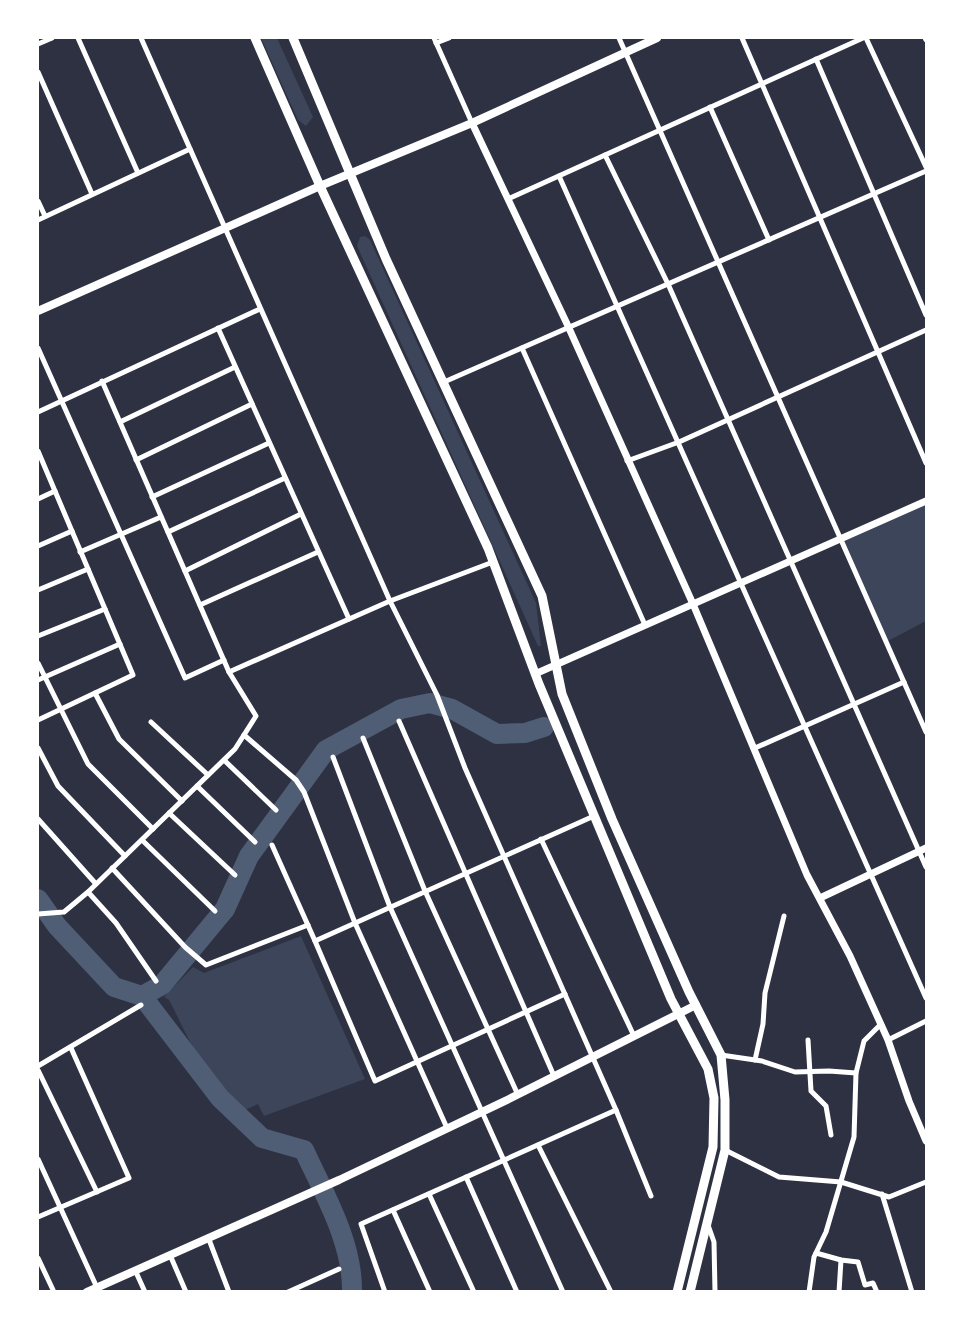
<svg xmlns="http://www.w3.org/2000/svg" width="964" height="1329" font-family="Figtree,sans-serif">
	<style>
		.green { fill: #3c4559 }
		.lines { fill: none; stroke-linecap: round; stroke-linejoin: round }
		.river { stroke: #4f5d75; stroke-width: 20 }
		.minor { stroke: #fff; stroke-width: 5 }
		.tertiary { stroke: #fff; stroke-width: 7 }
		.secondary { stroke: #fff; stroke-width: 8 }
		.primary { stroke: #fff; stroke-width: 9 }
	</style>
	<rect width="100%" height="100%" fill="#2d3142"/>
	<g class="green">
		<polygon points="261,38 277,38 313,117 306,126 298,120"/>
		<polygon points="365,236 370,240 536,603 541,646 538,646 357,246 360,237"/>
		<polygon points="926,501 926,621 886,642 841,539"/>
		<path d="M301 936 365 1079 264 1116 258 1104 245 1110C204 1080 191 1042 169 1000L164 997 193 967 204 973Z"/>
	</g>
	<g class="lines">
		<g class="river">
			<path d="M38 899 57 926 114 987 142 996 220 1098 262 1138 304 1150C324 1194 353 1242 352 1292"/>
			<polyline points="142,996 162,985 225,909 249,856 326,750 401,709 430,703 452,709 497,734 525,733 544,727"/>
		</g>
		<g class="minor">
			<polyline points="78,38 138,173"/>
			<polyline points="141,38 390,601 437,695 465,768 616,1110 361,1224 385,1292"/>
			<polyline points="434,38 472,123"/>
			<polyline points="619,38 926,732"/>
			<polyline points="742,38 926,463"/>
			<polyline points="866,38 926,167"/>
			<polyline points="925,38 926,40"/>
			<polyline points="436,43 449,38"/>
			<polyline points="38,44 52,38"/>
			<polyline points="816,59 926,315"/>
			<polyline points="38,72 92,194"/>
			<polyline points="710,107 769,240"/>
			<polyline points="605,155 668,284 926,867"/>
			<polyline points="559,176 926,998"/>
			<polyline points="508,199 863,38"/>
			<polyline points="38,201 45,216"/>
			<polyline points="38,220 190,149"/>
			<polyline points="218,328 349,619"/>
			<polyline points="38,348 185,678 224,660"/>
			<polyline points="522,348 645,625"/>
			<polyline points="444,382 926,171"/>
			<polyline points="38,412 260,309"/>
			<polyline points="120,422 235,367"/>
			<polyline points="38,451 133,675 38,720"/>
			<polyline points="136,460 252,404"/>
			<polyline points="627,461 679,442 926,330"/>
			<polyline points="152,497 269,443"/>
			<polyline points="38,499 55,491"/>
			<polyline points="168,532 285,478"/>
			<polyline points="38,546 72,531"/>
			<polyline points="80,552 161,517"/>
			<polyline points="185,571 301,514"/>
			<polyline points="38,590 88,569"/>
			<polyline points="200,605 318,552"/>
			<polyline points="38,636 105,609"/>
			<polyline points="38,663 88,764 153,829"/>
			<polyline points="229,672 390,601 493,562"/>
			<polyline points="38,680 120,644"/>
			<polyline points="95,693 119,739 182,801"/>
			<polyline points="399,721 554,1076"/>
			<polyline points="151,722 208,775"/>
			<polyline points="244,735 296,780 304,792 355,923 447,1128"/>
			<polyline points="363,738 425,891 518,1095"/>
			<polyline points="38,748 58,786 125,856"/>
			<polyline points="755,748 904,682"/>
			<polyline points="333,757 390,907 563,1292"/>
			<polyline points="224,760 276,810"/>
			<polyline points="197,786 255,842"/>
			<polyline points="169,813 235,875"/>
			<polyline points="38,819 96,884"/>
			<polyline points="541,839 634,1036"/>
			<polyline points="142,840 215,911"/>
			<polyline points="272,845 315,941"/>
			<polyline points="112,868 185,947 206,965 308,925"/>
			<polyline points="88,892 116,923 156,981"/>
			<polyline points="38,914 64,912 88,892 235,749 256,716 229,672 102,381"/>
			<polyline points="565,994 375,1081 315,941 594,816"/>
			<polyline points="808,1040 811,1091 826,1106 831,1135"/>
			<polyline points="888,1040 926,1021"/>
			<polyline points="721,1055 762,1061 795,1072 829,1071 856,1073"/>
			<polyline points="755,1060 763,1024 765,993 784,916"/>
			<polyline points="38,1066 141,1005"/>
			<polyline points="38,1070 97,1192"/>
			<polyline points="616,1110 651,1196"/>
			<polyline points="538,1145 611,1292"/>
			<polyline points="725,1150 779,1177 841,1182 889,1197 926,1182"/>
			<polyline points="38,1159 99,1292"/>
			<polyline points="466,1177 517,1292"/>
			<polyline points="429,1194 474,1292"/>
			<polyline points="882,1194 912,1292"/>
			<polyline points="393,1210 430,1292"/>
			<polyline points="38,1217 129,1178 71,1048"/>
			<polyline points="708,1225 714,1242 715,1292"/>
			<polyline points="208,1237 229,1292"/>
			<polyline points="816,1253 841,1260 858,1262 865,1285 873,1283 877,1292"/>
			<polyline points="170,1255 186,1292"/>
			<polyline points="38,1258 54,1292"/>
			<polyline points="135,1270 145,1292"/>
			<polyline points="288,1292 339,1269"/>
			<polyline points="809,1292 814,1257 826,1232 854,1137 856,1073 864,1041 881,1024"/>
			<polyline points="839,1292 841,1260"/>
		</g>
		<g class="tertiary">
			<polyline points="472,123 568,326 693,604 807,875 850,956 888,1040 909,1101 926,1141"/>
			<polyline points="535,674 926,501"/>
			<polyline points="820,898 926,848"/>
		</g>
		<g class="secondary">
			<polyline points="38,311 320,186 472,123 657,38"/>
			<polyline points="87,1292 339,1180 509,1099 696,1005"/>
		</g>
		<g class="primary">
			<polyline points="255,38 320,186 488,548 539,684 671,999 708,1069 714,1098 713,1147 677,1292"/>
			<polyline points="293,38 386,259 542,596 562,694 612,819 689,992 721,1055 725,1100 725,1150 690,1292"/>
		</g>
	</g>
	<rect width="964" height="1329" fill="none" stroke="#ffffff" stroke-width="78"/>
</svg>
